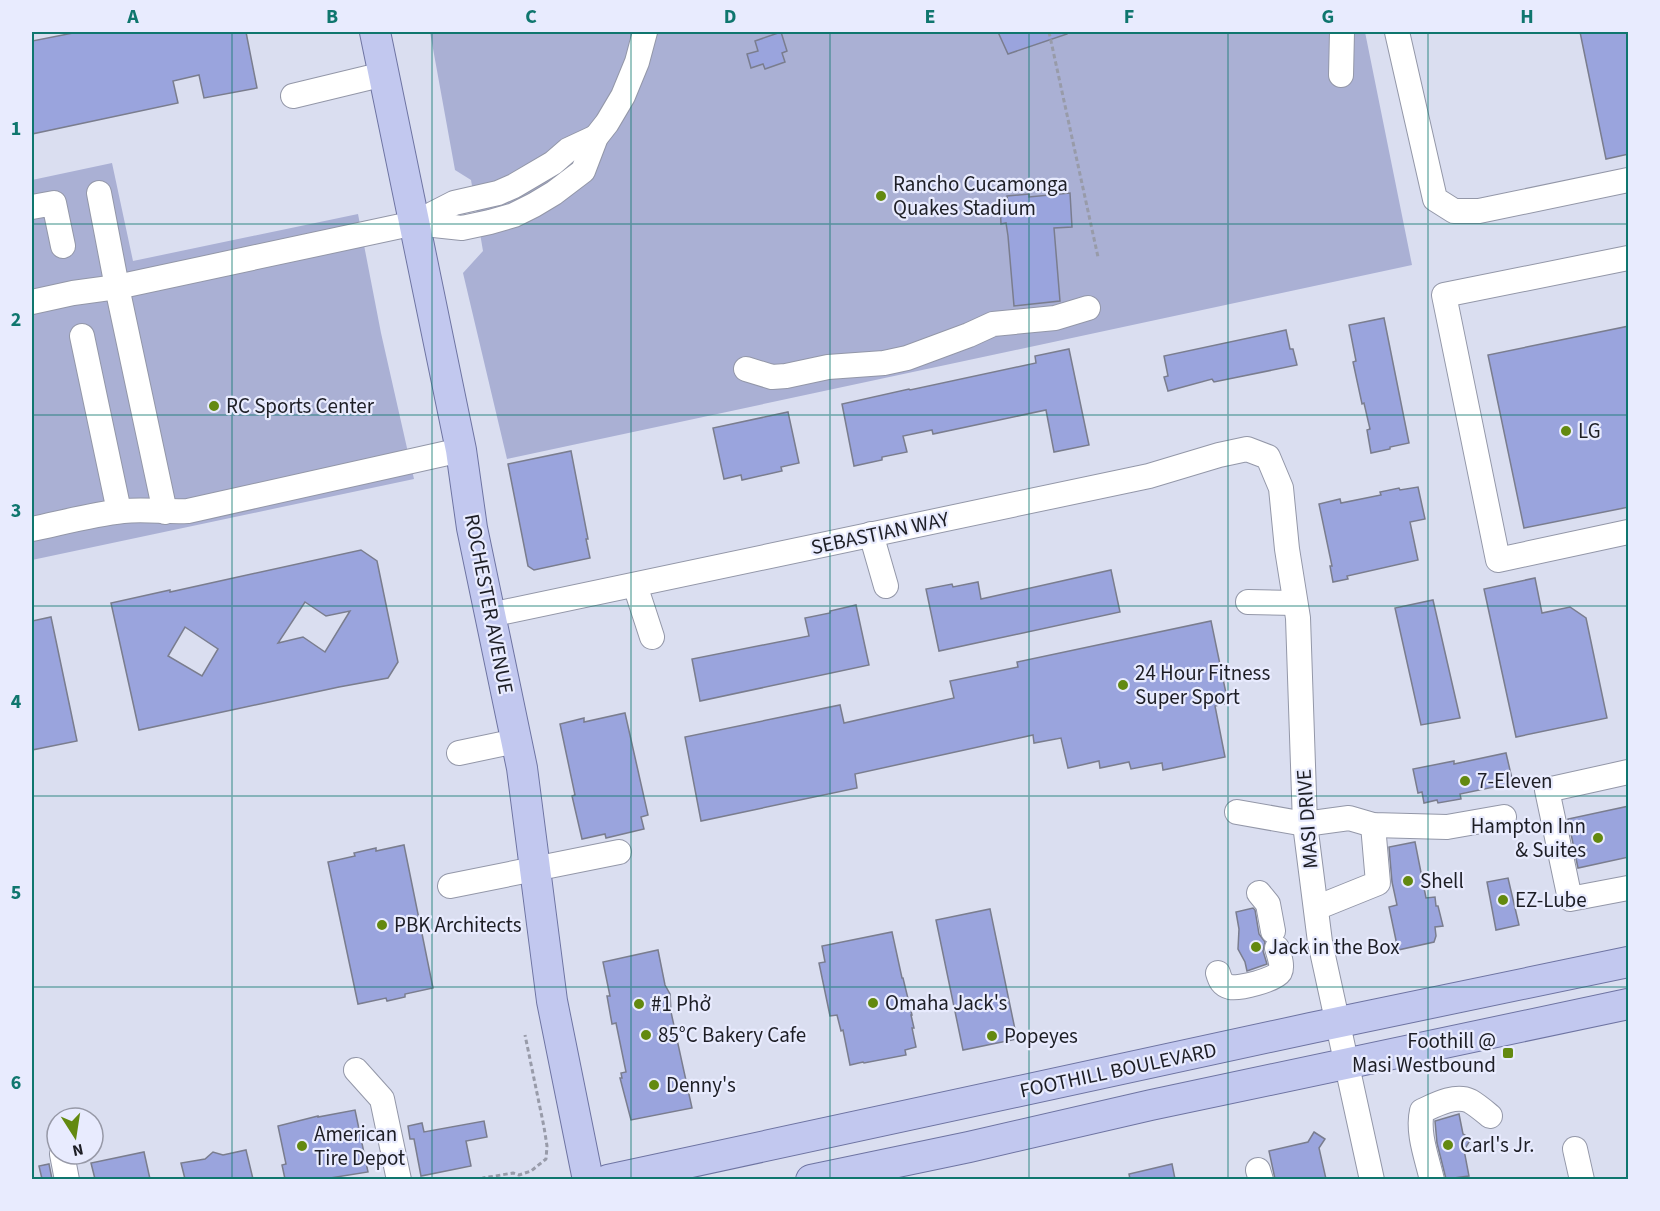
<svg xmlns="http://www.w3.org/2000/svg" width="1660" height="1211" font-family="'Source Sans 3',sans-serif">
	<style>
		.green { fill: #aab0d4 }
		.building { fill: #9aa4dd; stroke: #7a7d8e; stroke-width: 1.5; fill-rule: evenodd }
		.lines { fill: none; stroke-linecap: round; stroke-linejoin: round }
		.minor-casing { stroke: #9397a8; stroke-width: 26 }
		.major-casing { stroke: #6e74a2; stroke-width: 32 }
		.path { stroke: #989ba9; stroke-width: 3; stroke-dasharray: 4.5 3; stroke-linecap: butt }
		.minor { stroke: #fff; stroke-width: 24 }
		.major { stroke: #c2c8ef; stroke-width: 30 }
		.grid { fill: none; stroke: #0f766e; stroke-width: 1.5; stroke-opacity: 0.55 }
		.poi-dot { fill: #638910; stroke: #e8ebfe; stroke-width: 2 }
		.labels { text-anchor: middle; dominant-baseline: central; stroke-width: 4.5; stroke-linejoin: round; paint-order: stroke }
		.poi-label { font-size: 21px; fill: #1d1e25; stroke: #e8ebfe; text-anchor: start }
		.street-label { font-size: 21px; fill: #1d1e25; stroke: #e8ebfe }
		.neatline { fill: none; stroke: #0f766e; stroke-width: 2 }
		.grid-label { font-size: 20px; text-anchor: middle; font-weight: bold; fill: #0f766e }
	</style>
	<rect width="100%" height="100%" fill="#dadef0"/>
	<g class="green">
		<polygon points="430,32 1365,32 1412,265 507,459 463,273 483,251 471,180 455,170"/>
		<polygon points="112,163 133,261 358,214 381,333 414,479 32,560 32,180"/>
	</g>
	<g class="building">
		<polygon points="78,32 246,32 257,88 204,98 199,75 173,81 178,103 32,134 32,41"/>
		<polygon points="781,32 787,51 782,53 785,62 765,69 763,64 751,68 747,54 758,51 755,41"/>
		<polygon points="998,32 1067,32 1067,34 1008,54"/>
		<polygon points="1580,32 1629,32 1629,154 1606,159"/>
		<polygon points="1070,193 1072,227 1054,228 1060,301 1014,306 1008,236 1006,223 1001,224 1000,204 1008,203 1007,196 1029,194 1029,197"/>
		<polygon points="1384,318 1409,443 1390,447 1390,449 1371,453 1367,430 1370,429 1364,403 1362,404 1353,362 1356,361 1349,325"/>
		<polygon points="1629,326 1629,507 1524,528 1488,355"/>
		<polygon points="1286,330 1290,349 1293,349 1297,365 1214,382 1212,379 1168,391 1164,377 1168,376 1164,356"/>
		<polygon points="1069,349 1089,445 1054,452 1046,410 933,434 932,430 903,436 907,452 882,457 882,460 854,466 842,404 909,389 910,390 1036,363 1035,356"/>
		<polygon points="788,412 799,463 781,467 782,471 742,480 741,475 724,479 713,428"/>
		<polygon points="571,451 588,539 586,539 590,558 534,570 528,566 508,464"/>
		<polygon points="1418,487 1425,519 1410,522 1418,560 1347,576 1348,579 1333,582 1330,566 1332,566 1319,504 1340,499 1341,503 1381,495 1380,492 1399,488 1400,490"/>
		<path d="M361 550 377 561 389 619 398 662 388 678 339 687 139 730 111 603 170 590V592ZM305 602 326 616 350 611 325 652 303 637 278 643ZM185 627 218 649 202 676 168 656Z"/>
		<polygon points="1111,570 1120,612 939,651 926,589 952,584 953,587 978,582 981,599"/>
		<polygon points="1535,578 1542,613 1570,607 1586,618 1607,718 1516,737 1484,589"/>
		<polygon points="1433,600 1460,718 1421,725 1395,608"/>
		<polygon points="856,605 869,665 700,701 692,659 809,636 805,618 830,613 830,611"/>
		<polygon points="51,617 77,741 32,750 32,621"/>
		<polygon points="1211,621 1228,703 1215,706 1225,757 1163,770 1162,763 1131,769 1129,762 1100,768 1099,761 1068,768 1061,738 1034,743 1033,735 855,774 857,788 701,821 685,737 840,705 844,723 954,698 950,681 1018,667 1017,662"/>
		<polygon points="625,713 648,815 641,817 644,829 606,838 605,834 582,839 572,796 575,795 560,724 584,718 584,722"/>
		<polygon points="1506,753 1513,783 1460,794 1461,799 1438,803 1437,800 1424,803 1422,792 1418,793 1413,769 1454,761 1454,764"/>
		<polygon points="1629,806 1629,857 1578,868 1568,819"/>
		<polygon points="1415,842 1426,898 1435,897 1436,906 1438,906 1443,926 1435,927 1436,936 1434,942 1398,950 1389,907 1397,905 1392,882 1389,847"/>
		<polygon points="404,845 433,988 405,994 405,997 387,1001 386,998 358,1004 328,862 355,856 354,853 376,848 376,851"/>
		<polygon points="1508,878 1519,925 1496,930 1487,882"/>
		<polygon points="1253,908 1255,910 1259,934 1265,942 1263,951 1267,964 1247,971 1245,962 1238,949 1239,929 1236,912"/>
		<polygon points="990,909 1017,1039 963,1050 936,920"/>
		<polygon points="892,932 902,978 903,978 912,1015 911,1015 914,1028 912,1028 916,1047 905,1050 906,1055 864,1063 863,1062 850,1065 843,1030 841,1031 837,1015 830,1016 819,963 825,962 822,946"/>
		<polygon points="658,950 665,985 670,994 671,1012 692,1108 631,1120 620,1078 622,1078 621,1073 626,1072 616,1023 612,1024 607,996 610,996 603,962"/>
		<polygon points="355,1110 368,1172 324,1179 285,1179 282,1165 286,1164 278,1126 318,1116 318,1117"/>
		<polygon points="1459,1114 1463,1134 1471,1139 1464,1150 1469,1176 1446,1179 1437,1143 1435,1121"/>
		<polygon points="484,1121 487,1137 466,1141 471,1166 421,1176 414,1139 410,1139 408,1126 422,1123 424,1132"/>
		<polygon points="1314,1132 1325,1139 1319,1148 1326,1179 1275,1179 1269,1151 1308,1142"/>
		<polygon points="246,1150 253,1179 185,1179 181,1163 205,1159 213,1152 223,1155"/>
		<polygon points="144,1152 150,1179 95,1179 91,1163"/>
		<polygon points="49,1164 52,1179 42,1179 39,1166"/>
		<polygon points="1172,1164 1175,1179 1130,1179 1129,1174"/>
	</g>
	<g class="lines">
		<g class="minor-casing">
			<g id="minor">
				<polyline points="1397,32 1435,199 1454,211 1479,211 1628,180"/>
				<polyline points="1341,75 1342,32"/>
				<polyline points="293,96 384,74"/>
				<polyline points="99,193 117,287 165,512"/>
				<polyline points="32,207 54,203 63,246"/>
				<polyline points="415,223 462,228 490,222 514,215 534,205 554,193 583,171 596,137 607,123 623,96 637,62 645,32"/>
				<polyline points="1628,258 1444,295 1498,560 1628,532"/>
				<polyline points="32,302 73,293 117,287 415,223 454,203 498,193 514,186 553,163 568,150 596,137"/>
				<polyline points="82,336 119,511"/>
				<polyline points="746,369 772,377 786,376 828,367 884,363 907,358 969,335 993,324 1055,318 1088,308"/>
				<path d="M32 529C61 523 94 514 123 511 145 509 166 512 188 511L461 450"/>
				<polyline points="871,534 886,586"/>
				<polyline points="635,585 652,637"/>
				<polyline points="1248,602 1295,603"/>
				<polyline points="490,615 1149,476 1219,455 1247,449 1268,457 1281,488 1287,549 1298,618 1305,824 1320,942 1372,1180"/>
				<polyline points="459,753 516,741"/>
				<polyline points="1628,772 1547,790 1570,899 1628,888"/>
				<polyline points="1237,812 1305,824 1349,818 1373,825 1447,827 1504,817"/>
				<polyline points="450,886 619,852"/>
				<polyline points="1259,893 1268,904 1273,931"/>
				<polyline points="1316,908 1378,883 1373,825"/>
				<path d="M1218 973C1220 980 1222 985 1230 987 1239 989 1275 980 1280 972 1283 966 1279 955 1277 948"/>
				<polyline points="356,1070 382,1099 399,1180"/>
				<polyline points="1575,1149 1582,1180"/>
				<polyline points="62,1154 67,1180"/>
				<polyline points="1258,1170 1261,1180"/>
				<path d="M1432 1180C1427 1158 1417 1133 1422 1111 1435 1105 1455 1094 1470 1101 1477 1105 1484 1111 1490 1116"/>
			</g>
		</g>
		<g class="major-casing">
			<g id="major">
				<polyline points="375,32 461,450 472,528 522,768 552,1001 588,1180"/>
				<polyline points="608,1180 1311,1028 1628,962"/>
				<polyline points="811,1180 969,1147 1151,1105 1628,1004"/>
			</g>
		</g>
		<g class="path">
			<polyline points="1049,32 1098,257"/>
			<polyline points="483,1180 483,1178 513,1173 519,1175 531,1171 546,1159 547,1146 544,1127 525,1035"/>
		</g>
		<use href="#minor" class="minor"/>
		<use href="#major" class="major"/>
	</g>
	<path class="grid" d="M232 32V1180M432 32V1180M631 32V1180M830 32V1180M1029 32V1180M1228 32V1180M1428 32V1180M32 224H1628M32 415H1628M32 606H1628M32 796H1628M32 987H1628"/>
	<g class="poi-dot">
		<circle cx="881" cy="196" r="6"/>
		<circle cx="214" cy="406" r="6"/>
		<circle cx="1566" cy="431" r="6"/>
		<circle cx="1123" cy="685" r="6"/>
		<circle cx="1465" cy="781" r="6"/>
		<circle cx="1598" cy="838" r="6"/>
		<circle cx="1408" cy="881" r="6"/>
		<circle cx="1503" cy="900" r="6"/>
		<circle cx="382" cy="925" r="6"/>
		<circle cx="1256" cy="947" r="6"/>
		<circle cx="873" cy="1003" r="6"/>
		<circle cx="639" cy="1004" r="6"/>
		<circle cx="646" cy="1035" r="6"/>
		<circle cx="992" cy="1036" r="6"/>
		<rect x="1502" y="1047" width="12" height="12" rx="3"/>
		<circle cx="654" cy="1085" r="6"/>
		<circle cx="1448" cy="1145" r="6"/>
		<circle cx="302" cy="1146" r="6"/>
	</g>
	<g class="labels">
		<g class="poi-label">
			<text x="893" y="184">Rancho Cucamonga<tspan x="893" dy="24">Quakes Stadium</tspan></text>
			<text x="226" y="406">RC Sports Center</text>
			<text x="1578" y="431">LG</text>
			<text x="1135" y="673">24 Hour Fitness<tspan x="1135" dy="24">Super Sport</tspan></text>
			<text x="1477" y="781">7-Eleven</text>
			<text x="1586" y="826" text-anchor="end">Hampton Inn<tspan x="1586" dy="24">&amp; Suites</tspan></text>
			<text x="1420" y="881">Shell</text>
			<text x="1515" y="900">EZ-Lube</text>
			<text x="394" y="925">PBK Architects</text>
			<text x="1268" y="947">Jack in the Box</text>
			<text x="885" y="1003">Omaha Jack's</text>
			<text x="651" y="1004">#1 Phở</text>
			<text x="658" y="1035">85°C Bakery Cafe</text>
			<text x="1004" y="1036">Popeyes</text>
			<text x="1496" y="1041" text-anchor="end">Foothill @<tspan x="1496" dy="24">Masi Westbound</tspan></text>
			<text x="666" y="1085">Denny's</text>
			<text x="314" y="1134">American<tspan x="314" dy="24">Tire Depot</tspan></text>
			<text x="1460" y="1145">Carl's Jr.</text>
		</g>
		<g class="street-label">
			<text transform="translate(880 533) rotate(-12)">SEBASTIAN WAY</text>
			<text transform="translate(489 604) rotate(79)">ROCHESTER AVENUE</text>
			<text transform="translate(1307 819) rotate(-94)">MASI DRIVE</text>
			<text transform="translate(1118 1070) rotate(-12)">FOOTHILL BOULEVARD</text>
		</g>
	</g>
	<rect width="1660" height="1211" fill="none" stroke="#e8ebfe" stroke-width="66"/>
	<g transform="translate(75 1136) rotate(168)"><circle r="28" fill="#e8ebfe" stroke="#9799a7" stroke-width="1.5"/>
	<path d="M0-4.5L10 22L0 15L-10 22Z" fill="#638910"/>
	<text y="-9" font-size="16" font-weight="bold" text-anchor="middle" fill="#1d1e25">N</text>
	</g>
	<rect x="33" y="33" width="1594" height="1145" class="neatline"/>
	<g class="grid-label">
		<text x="133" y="23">A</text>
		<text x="332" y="23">B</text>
		<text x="531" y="23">C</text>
		<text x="730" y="23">D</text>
		<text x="930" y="23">E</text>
		<text x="1129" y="23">F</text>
		<text x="1328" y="23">G</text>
		<text x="1527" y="23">H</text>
		<text x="16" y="135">1</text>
		<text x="16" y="326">2</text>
		<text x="16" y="517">3</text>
		<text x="16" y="708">4</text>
		<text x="16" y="899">5</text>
		<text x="16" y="1089">6</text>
	</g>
</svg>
